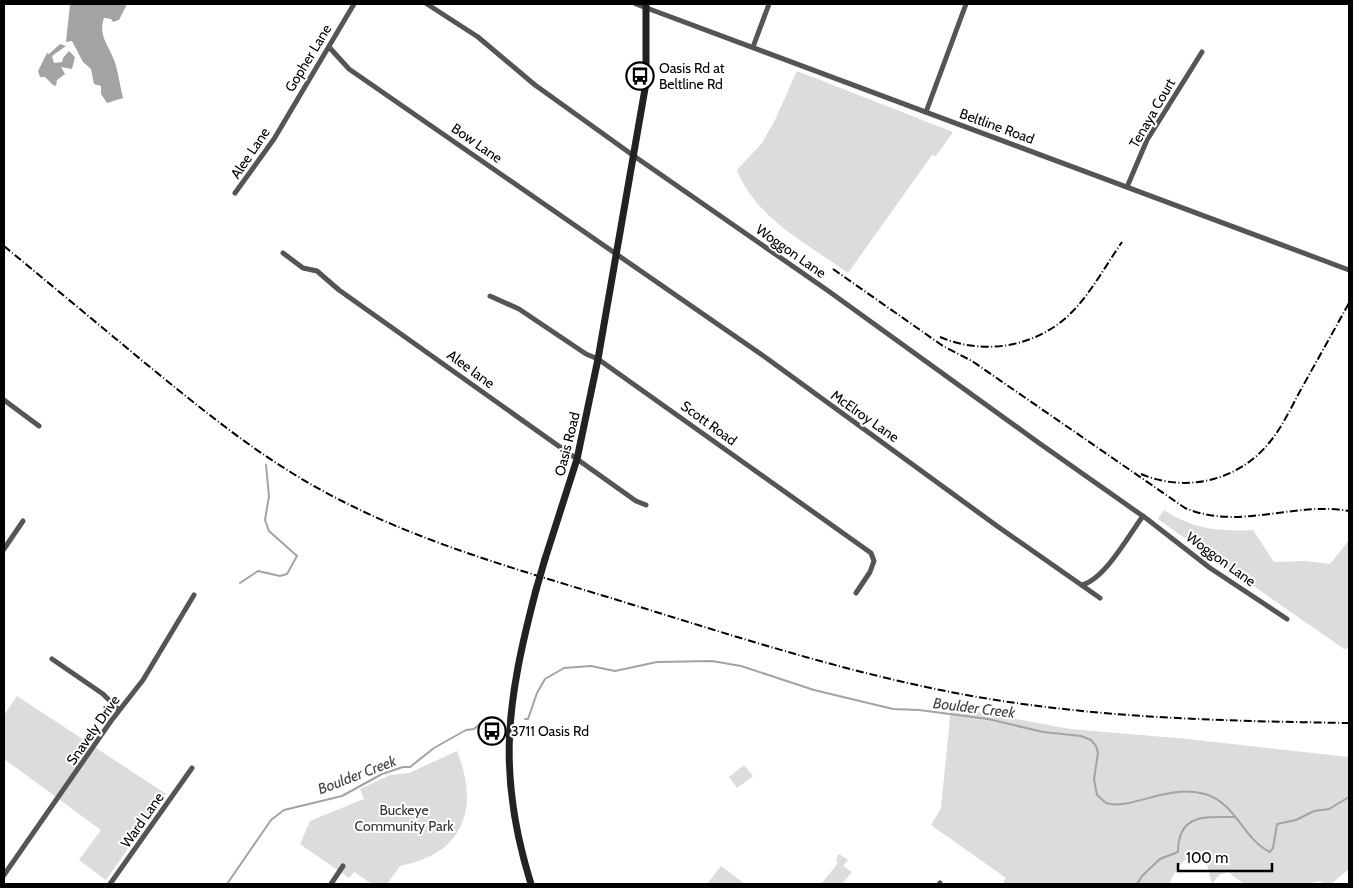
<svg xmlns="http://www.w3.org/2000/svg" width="1353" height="888" font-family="Cabin,sans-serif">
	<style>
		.green { fill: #dcdcdc }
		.water { fill: #a3a3a3 }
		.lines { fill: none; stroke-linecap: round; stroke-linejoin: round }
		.stream { stroke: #a3a3a3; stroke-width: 2 }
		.minor { stroke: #555; stroke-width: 5 }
		.secondary { stroke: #222; stroke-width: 7 }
		.rail { stroke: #000; stroke-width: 2; stroke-dasharray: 8 2.5 1 2.5; stroke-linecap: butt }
		.secondary-bridge { stroke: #222; stroke-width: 7 }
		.labels { text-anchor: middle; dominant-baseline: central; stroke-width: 4; stroke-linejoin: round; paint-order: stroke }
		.street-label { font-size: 14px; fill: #000; stroke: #fff }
		.poi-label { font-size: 14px; fill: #000; stroke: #fff; text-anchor: start }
		.park-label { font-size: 14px; fill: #333; stroke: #fff }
		.water-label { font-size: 15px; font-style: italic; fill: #444; stroke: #fff }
	</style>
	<rect width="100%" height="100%" fill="#fff"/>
	<g class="green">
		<path d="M797 71 953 132 936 156 932 155 848 273C807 243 757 220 737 170L762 143 775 120Z"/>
		<path d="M1164 510C1192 529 1221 532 1253 530L1274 562 1306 561 1330 564 1349 540V648L1344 649 1176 532 1158 519Z"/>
		<polygon points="17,696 166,794 106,880 79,860 101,830 4,759 4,715"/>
		<path d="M951 707 1070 729 1188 739 1349 757V869L1331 884H1323L1320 881 1306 884H1244L1228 872 1219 875 1212 884 1205 857 1211 850C1186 854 1180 862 1169 884H1005L1003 883 1006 878 931 825 941 808Z"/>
		<path d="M457 751C480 808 464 854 400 866L387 884H372L354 872 349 878 300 844 310 821 364 799 360 789 390 775 409 773Z"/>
		<polygon points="744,765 753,776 737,788 729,777"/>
		<polygon points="839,854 848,860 843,866 852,872 842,884 821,884 838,863 836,859"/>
		<polygon points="721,866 745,884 707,884"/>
	</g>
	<g class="water">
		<path d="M70 4H127L119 20 113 22 111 19 104 18C97 37 112 49 116 66 119 76 120 87 123 98L107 103 101 94V86L94 84 91 69 83 62 72 41 66 42Z"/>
		<polygon points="60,44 66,46 52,56 54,63 62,62 63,58 69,51 75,57 72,69 61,67 65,74 57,80 56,86 53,85 45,77 40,77 38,71 47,53 49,54"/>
	</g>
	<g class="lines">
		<g class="stream">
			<polyline points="240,583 258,571 280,576 287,574 297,556 269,531 265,520 269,496 266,465"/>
			<path d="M525 719H528L537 693 545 679 564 668 591 666 615 671 657 662 712 661 741 666 814 690 893 709 919 710 988 719 1043 732 1081 736 1091 740 1096 746 1098 753 1094 779 1096 790 1097 795 1106 803C1130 811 1169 783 1205 794 1236 803 1243 839 1270 852L1273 848 1277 824 1296 820 1314 811 1329 809 1349 797"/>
			<polyline points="227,884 271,820 284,810 342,796 382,774 403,767 410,767 434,748 466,730 474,729 481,723 491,722"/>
			<path d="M1137 884 1142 876 1160 859 1178 852C1178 813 1206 817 1235 817"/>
		</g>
		<g class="minor">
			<polyline points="427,4 478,37 535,85 634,156 827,290 1039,443 1147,519 1210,568 1287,619"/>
			<polyline points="636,4 1349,270"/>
			<polyline points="329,47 349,69 765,357 997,526 1100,598"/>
			<polyline points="753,47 769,4"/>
			<polyline points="926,112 966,4"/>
			<polyline points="1127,187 1147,140 1202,52"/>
			<polyline points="235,193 274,139 354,4"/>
			<polyline points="283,253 303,268 317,271 339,290 636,501 646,505"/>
			<polyline points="490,296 519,309 586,354 598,359 871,553 874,561 870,572 856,593"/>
			<polyline points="4,400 39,426"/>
			<polyline points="4,549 23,521"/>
			<path d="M1082 585C1105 579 1129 535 1143 516"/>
			<polyline points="52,659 103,694 119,710"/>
			<polyline points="4,875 111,721 143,680 194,595"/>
			<polyline points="110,884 192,768"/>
			<polyline points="331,884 343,866"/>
			<polyline points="939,884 940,883"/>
		</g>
		<g class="secondary">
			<polyline points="545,559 577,459 598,359 646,83 646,4"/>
			<path d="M531 884C496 772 507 701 536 590"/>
		</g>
		<g class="rail">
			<path d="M4 246C51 285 98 324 145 363 193 402 240 441 292 473 392 535 503 565 614 599 728 634 843 672 961 694 1090 718 1219 721 1349 723"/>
			<path d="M833 269 943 346 972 361 1185 508C1239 531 1294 501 1349 511"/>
			<path d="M940 337C984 356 1037 347 1071 313 1091 293 1106 265 1122 242"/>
			<path d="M1141 474C1186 493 1238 481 1269 443 1284 425 1293 403 1304 384 1319 357 1334 330 1349 303"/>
		</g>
		<polyline class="secondary-bridge" points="536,590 545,559"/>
	</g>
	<defs>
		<g id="bus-ring" transform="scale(1.4375)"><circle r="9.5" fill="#fff" stroke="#000" stroke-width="1.5"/><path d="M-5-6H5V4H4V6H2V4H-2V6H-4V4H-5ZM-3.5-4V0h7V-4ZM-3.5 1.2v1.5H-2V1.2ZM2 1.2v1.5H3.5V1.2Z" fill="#000"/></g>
	</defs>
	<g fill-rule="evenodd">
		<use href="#bus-ring" x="640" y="76"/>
		<use href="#bus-ring" x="492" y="731"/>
	</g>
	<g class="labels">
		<g class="street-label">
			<text transform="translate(308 58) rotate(-59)">Gopher Lane</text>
			<text transform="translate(1152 113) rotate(-60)">Tenaya Court</text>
			<text transform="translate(997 126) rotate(20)">Beltline Road</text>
			<text transform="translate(477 143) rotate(35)">Bow Lane</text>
			<text transform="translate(250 153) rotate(-56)">Alee Lane</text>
			<text transform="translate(791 251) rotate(35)">Woggon Lane</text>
			<text transform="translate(471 369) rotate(36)">Alee lane</text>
			<text transform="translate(865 416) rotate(35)">McElroy Lane</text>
			<text transform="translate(709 423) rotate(36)">Scott Road</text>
			<text transform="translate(567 444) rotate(-76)">Oasis Road</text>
			<text transform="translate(1221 559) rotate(36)">Woggon Lane</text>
			<text transform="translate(93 730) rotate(-55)">Snavely Drive</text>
			<text transform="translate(142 820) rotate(-55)">Ward Lane</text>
		</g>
		<g class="poi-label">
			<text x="659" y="68">Oasis Rd at<tspan x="659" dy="16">Beltline Rd</tspan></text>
			<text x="511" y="731">3711 Oasis Rd</text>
		</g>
		<g class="park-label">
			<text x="404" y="810">Buckeye<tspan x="404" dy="16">Community Park</tspan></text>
		</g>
		<g class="water-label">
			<text transform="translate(974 708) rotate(7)">Boulder Creek</text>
			<text transform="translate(357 775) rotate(-21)">Boulder Creek</text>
		</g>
	</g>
	<rect width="1353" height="888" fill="none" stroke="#000000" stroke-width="10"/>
	<path d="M1178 863v8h94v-8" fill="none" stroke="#000000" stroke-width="2.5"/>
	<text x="1186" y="863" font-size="15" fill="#000000" stroke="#ffffff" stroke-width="4" paint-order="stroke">100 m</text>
</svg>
